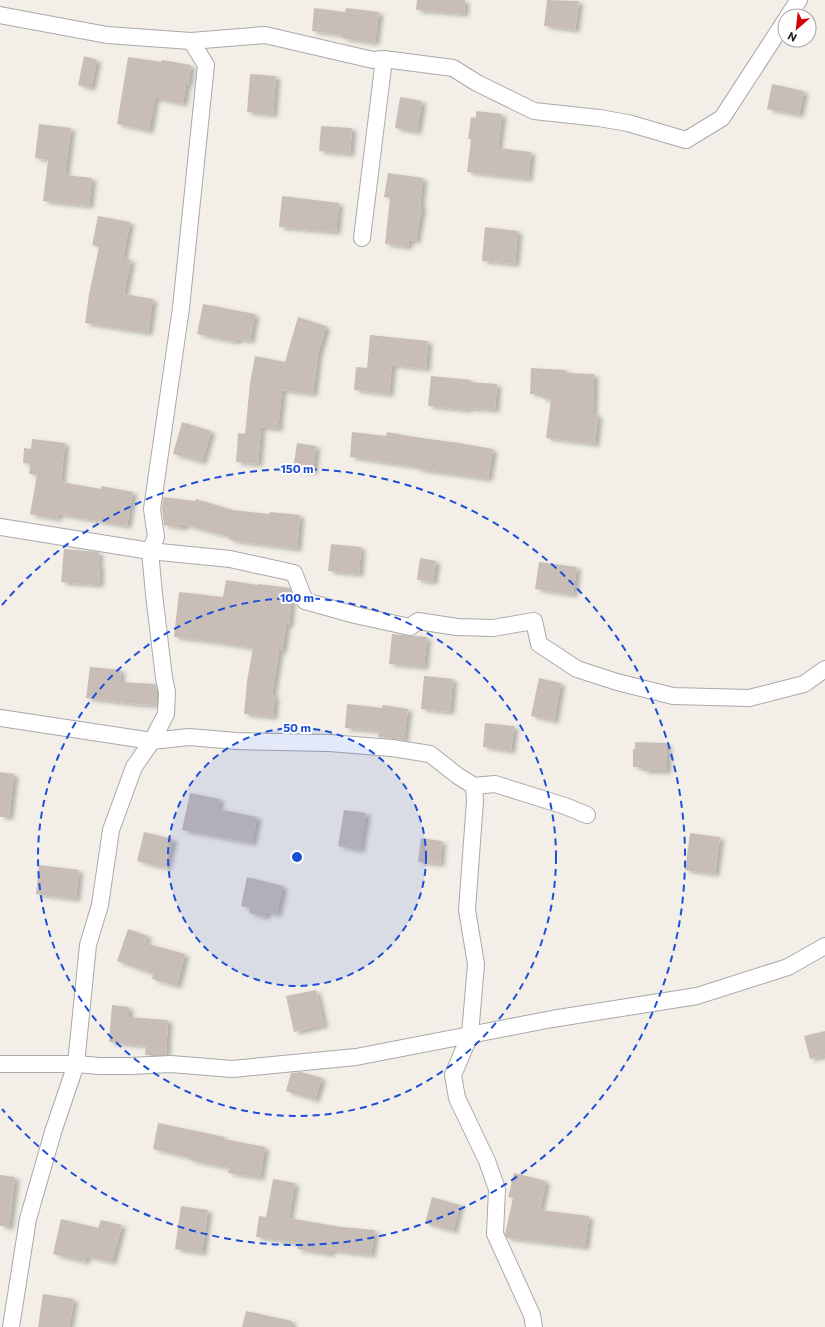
<svg xmlns="http://www.w3.org/2000/svg" width="825" height="1327" font-family="Commissioner,sans-serif">
	<style>
		.building { fill: #c8beb7; filter: url(#shadow) }
		.lines { fill: none; stroke-linecap: round; stroke-linejoin: round }
		.minor-casing { stroke: #a9a9a9; stroke-width: 18 }
		.minor { stroke: #fff; stroke-width: 16 }
		.ring { fill: none; stroke: #1d4ed8; stroke-width: 2; stroke-dasharray: 7 5 }
		.centre { fill: #1d4ed8; stroke: #fff; stroke-width: 2 }
		.ring-label { font-size: 12px; text-anchor: middle; font-weight: bold; fill: #1d4ed8; stroke: #fff; stroke-width: 4; stroke-linejoin: round; paint-order: stroke }
	</style>
	<defs>
		<filter id="shadow"><feDropShadow dx="4.5" dy="2.5" stdDeviation="2" flood-color="#0004"/></filter>
	</defs>
	<rect width="100%" height="100%" fill="#f3efe8"/>
	<g class="building">
		<polygon points="417,0 465,0 464,14 416,10"/>
		<polygon points="547,0 579,1 575,30 544,26"/>
		<polygon points="314,8 345,12 346,8 379,12 375,43 342,38 342,35 312,31"/>
		<polygon points="84,56 97,60 91,88 78,85"/>
		<polygon points="128,57 161,62 162,60 191,65 188,85 186,85 183,104 155,98 149,131 117,124"/>
		<polygon points="250,74 276,76 273,115 247,112"/>
		<polygon points="772,84 804,91 799,115 767,109"/>
		<polygon points="400,97 422,101 417,132 395,128"/>
		<polygon points="476,111 502,114 498,148 531,152 528,179 467,172 471,139 468,139 471,117 476,118"/>
		<polygon points="39,124 71,128 65,175 92,178 89,206 43,201 48,160 35,158"/>
		<polygon points="321,126 352,128 350,154 319,151"/>
		<polygon points="388,173 423,178 420,206 422,206 416,241 409,240 408,247 385,244 390,198 384,197"/>
		<polygon points="282,196 339,203 336,232 279,227"/>
		<polygon points="98,216 130,222 123,258 131,260 124,294 153,299 148,333 85,323 89,294 99,247 92,245"/>
		<polygon points="485,227 518,231 515,264 482,261"/>
		<polygon points="203,304 255,314 250,341 237,339 236,342 197,334"/>
		<polygon points="298,317 326,326 318,354 313,394 282,390 278,429 261,427 258,464 236,462 238,433 245,434 250,383 255,356 285,362"/>
		<polygon points="370,335 428,341 426,369 392,365 389,394 354,390 356,367 367,368"/>
		<polygon points="531,368 566,370 566,373 594,374 593,414 598,415 595,444 546,438 551,399 541,398 541,394 530,394"/>
		<polygon points="431,376 471,380 470,382 497,384 495,410 468,408 468,410 428,406"/>
		<polygon points="182,422 211,431 202,462 173,454"/>
		<polygon points="352,432 386,436 387,432 415,437 459,443 493,449 488,479 417,469 417,467 350,457"/>
		<polygon points="32,439 65,443 61,482 101,489 101,486 133,492 127,526 58,514 57,519 30,514 37,475 29,474 30,464 23,463 24,448 31,449"/>
		<polygon points="297,443 316,446 313,472 293,470"/>
		<polygon points="163,497 195,501 196,499 233,510 269,514 270,512 300,515 297,549 230,540 230,537 183,524 183,528 164,525 162,509"/>
		<polygon points="331,544 361,547 359,574 328,571"/>
		<polygon points="64,549 99,552 98,566 100,566 99,585 61,582"/>
		<polygon points="420,558 436,561 433,582 417,580"/>
		<polygon points="539,562 577,567 573,595 535,589"/>
		<polygon points="226,580 258,585 259,584 290,588 292,593 289,625 286,625 282,651 279,651 272,695 275,696 273,717 244,714 247,681 253,648 216,642 174,637 179,592 223,597"/>
		<polygon points="392,634 427,637 424,667 389,664"/>
		<polygon points="90,667 121,670 120,682 155,684 157,693 157,705 136,704 86,698"/>
		<polygon points="424,676 453,679 450,712 421,709"/>
		<polygon points="539,678 561,683 554,721 531,716"/>
		<polygon points="347,704 382,708 383,705 408,709 404,740 378,737 379,731 345,728"/>
		<polygon points="485,723 514,726 511,751 483,747"/>
		<polygon points="635,742 667,743 667,771 643,771 643,767 633,767 633,749 635,749"/>
		<polygon points="0,772 14,774 9,817 0,817"/>
		<polygon points="190,793 220,799 218,809 257,817 252,843 182,830"/>
		<polygon points="344,810 366,813 360,850 338,846"/>
		<polygon points="144,832 173,839 166,868 137,861"/>
		<polygon points="690,833 720,837 715,874 685,870"/>
		<polygon points="421,838 442,841 440,864 418,862"/>
		<polygon points="39,865 79,870 76,899 36,894"/>
		<polygon points="247,877 283,886 277,914 266,912 265,917 249,913 250,908 241,906"/>
		<polygon points="128,929 148,936 145,943 185,954 177,986 152,979 153,974 117,961"/>
		<polygon points="316,990 324,1025 294,1032 286,996"/>
		<polygon points="112,1005 129,1007 129,1017 168,1020 166,1055 145,1055 146,1046 109,1042"/>
		<polygon points="825,1031 825,1055 810,1059 804,1036"/>
		<polygon points="301,1072 322,1078 315,1100 286,1091 291,1073"/>
		<polygon points="158,1123 225,1137 224,1139 265,1147 260,1178 228,1173 229,1168 190,1160 191,1158 153,1149"/>
		<polygon points="514,1173 546,1181 540,1210 589,1216 585,1247 507,1238 505,1234 513,1198 508,1197"/>
		<polygon points="0,1175 15,1177 9,1227 0,1226"/>
		<polygon points="273,1179 295,1183 289,1218 341,1227 375,1230 371,1255 331,1250 330,1254 297,1249 298,1243 256,1237 259,1216 266,1217"/>
		<polygon points="432,1197 460,1205 453,1231 425,1223"/>
		<polygon points="181,1206 208,1210 202,1253 175,1249"/>
		<polygon points="61,1219 98,1228 101,1220 122,1225 112,1262 86,1256 85,1262 53,1254"/>
		<polygon points="43,1294 74,1299 69,1327 38,1327"/>
		<polygon points="246,1311 292,1321 292,1327 242,1327"/>
	</g>
	<g class="lines">
		<g class="minor-casing">
			<g id="minor">
				<polyline points="0,15 107,35 191,41 265,35 373,60 384,59 453,68 477,83 534,111 599,118 628,123 686,140 722,118 785,21"/>
				<polyline points="788,16 799,0"/>
				<polyline points="362,238 384,59"/>
				<polyline points="0,527 150,551 230,559 294,573 305,601 355,615 410,627 418,621 457,627 493,628 534,621 539,644 577,669 617,682 673,696 749,698 804,684 825,669"/>
				<polyline points="0,718 152,741 189,737 236,741 329,743 392,748 430,754 458,776 474,786 495,784 565,806 587,815"/>
				<polyline points="474,786 475,801 467,910 476,964 470,1035 453,1075 457,1098 487,1161 497,1189 495,1234 532,1315 534,1327"/>
				<polyline points="0,1064 76,1064 100,1066 130,1066 171,1064 232,1069 356,1057 552,1019 697,996 788,967 825,946"/>
				<polyline points="11,1327 28,1219 53,1132 76,1064 88,945 100,905 111,830 134,767 152,741 166,714 167,692 164,678 154,594 150,551 156,537 152,509 181,308 206,65 191,41"/>
			</g>
		</g>
		<use href="#minor" class="minor"/>
	</g>
	<circle cx="297" cy="857" r="129" fill="#1d4ed8" fill-opacity=".12"/>
	<g class="ring">
		<circle cx="297" cy="857" r="129"/>
		<circle cx="297" cy="857" r="259"/>
		<path d="M2 605A388 388 0 1 1 2 1109"/>
	</g>
	<circle cx="297" cy="857" r="6" class="centre"/>
	<g class="ring-label">
		<text x="297" y="473">150 m</text>
		<text x="297" y="602">100 m</text>
		<text x="297" y="732">50 m</text>
	</g>
	<g transform="translate(797 28) rotate(208)"><circle r="19" fill="#ffffff" stroke="#a7a7a7"/>
	<path d="M0-3L7 15L0 10L-7 15Z" fill="#d40007"/>
	<text y="-6" font-size="11" font-weight="bold" text-anchor="middle" fill="#222222">N</text>
	</g>
</svg>
